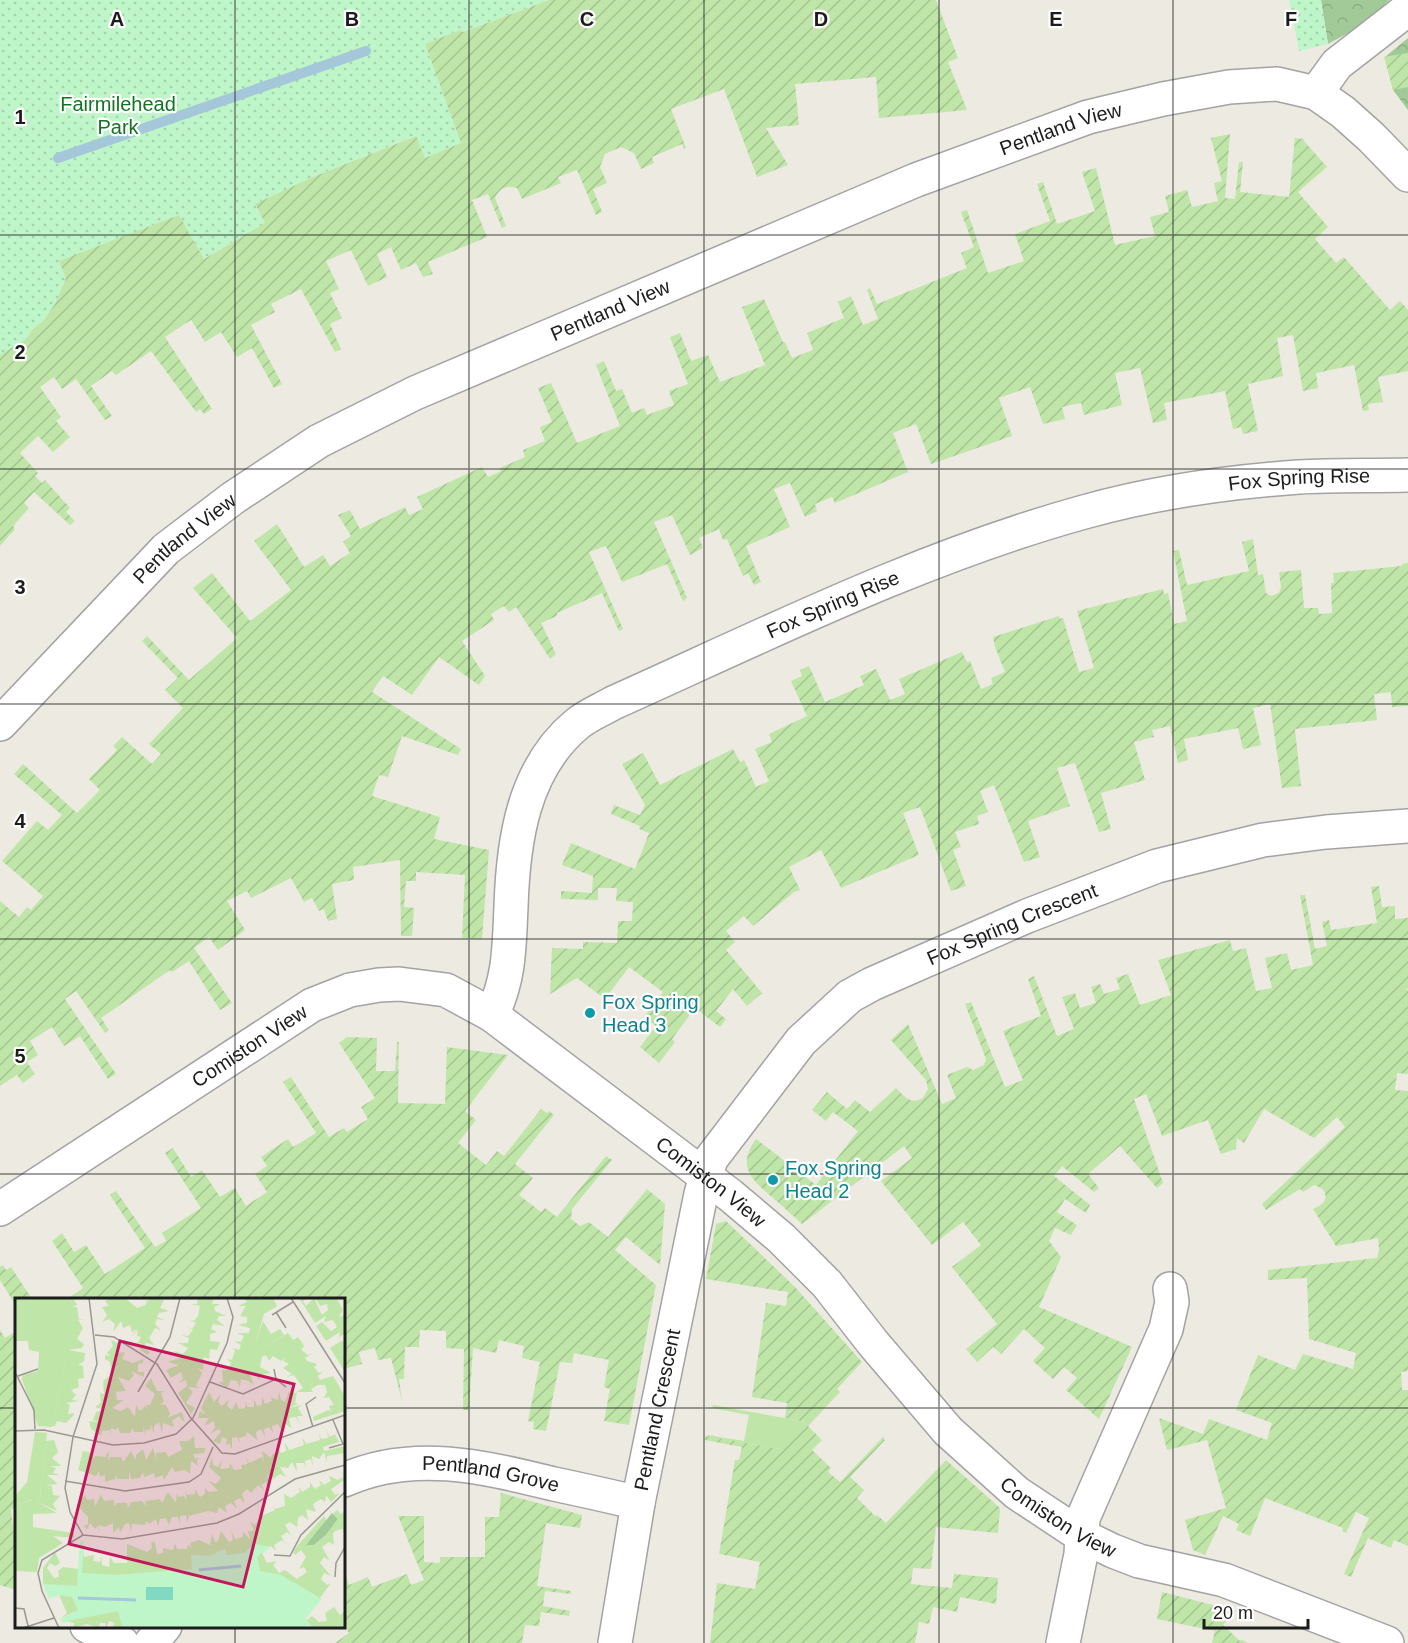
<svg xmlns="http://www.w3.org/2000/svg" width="1408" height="1643" font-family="Arial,sans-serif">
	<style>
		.grass { fill: #c0e5a9 }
		.forest { fill: url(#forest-crowns) }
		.park { fill: url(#park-dots) }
		.garden { fill: url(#garden-furrows) }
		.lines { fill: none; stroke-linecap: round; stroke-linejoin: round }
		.stream { stroke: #a4c7d9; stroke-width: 10 }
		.minor-casing { stroke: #a3a3a3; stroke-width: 36 }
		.minor { stroke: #fff; stroke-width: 33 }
		.grid { fill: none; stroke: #1c1c1c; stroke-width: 1.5; stroke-opacity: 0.55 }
		.culture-dot { fill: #0f9aa8; stroke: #fff; stroke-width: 2 }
		.labels { text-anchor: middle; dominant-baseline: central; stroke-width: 4.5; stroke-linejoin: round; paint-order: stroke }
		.park-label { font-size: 20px; fill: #107423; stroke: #fff }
		.street-label { font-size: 20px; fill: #1c1c1c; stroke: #fff }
		.culture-label { font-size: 20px; fill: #0d838f; stroke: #fff; text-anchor: start }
		.inset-river { fill: none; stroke: #a4c7d9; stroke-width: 3 }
		.inset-road { fill: none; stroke: #999893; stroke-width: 1.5 }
		.view { fill: #c2185b; fill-opacity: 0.15; stroke: #c2185b; stroke-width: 3 }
		.inset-edge { fill: none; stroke: #1c1c1c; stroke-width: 3 }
		.grid-label { font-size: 20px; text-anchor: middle; font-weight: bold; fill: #1c1c1c; stroke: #fff; stroke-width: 4.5; stroke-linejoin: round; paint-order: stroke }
	</style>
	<defs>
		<pattern id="forest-crowns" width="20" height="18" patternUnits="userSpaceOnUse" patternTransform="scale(1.5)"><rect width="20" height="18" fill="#a2ca98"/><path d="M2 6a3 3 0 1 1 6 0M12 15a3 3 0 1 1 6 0" fill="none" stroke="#8bad82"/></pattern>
		<pattern id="park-dots" width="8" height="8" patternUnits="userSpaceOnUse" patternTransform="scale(1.5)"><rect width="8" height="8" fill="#bff6c9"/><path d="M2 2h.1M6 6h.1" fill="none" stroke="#a4d2ac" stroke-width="1.8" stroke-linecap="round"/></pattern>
		<pattern id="garden-furrows" width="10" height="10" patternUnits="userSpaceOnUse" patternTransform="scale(1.5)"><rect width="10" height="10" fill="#c0e5a9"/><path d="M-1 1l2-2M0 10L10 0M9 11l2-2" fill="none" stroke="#a4c491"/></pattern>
	</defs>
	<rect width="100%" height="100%" fill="#edeae2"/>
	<polygon class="grass" points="713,1405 806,1422 781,1449 707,1437 708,1435 744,1441 749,1415 712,1408"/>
	<g class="forest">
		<polygon points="1321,0 1389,0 1370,21 1328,44"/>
		<polygon points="1408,38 1408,110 1393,90 1385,57"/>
	</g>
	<g class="park">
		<polygon points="0,0 549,0 462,32 460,30 425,44 461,143 425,158 415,136 313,177 255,205 265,223 203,259 179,215 60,261 66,278 55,304 43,321 33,329 26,339 0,355"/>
		<polygon points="1289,0 1321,0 1328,44 1299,51"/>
	</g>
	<g class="garden">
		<path d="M549 0H936L958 58 948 62 967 110 879 118 876 77 795 84 799 125 766 128 788 165 757 177 724 89 671 109 686 148 684 149 682 144 652 157 654 163 641 169 634 153 621 147 605 154 600 167 607 183 593 189 602 212 596 215 577 170 558 177 561 183 522 199 517 188C506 185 501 187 495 198L506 226 502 228 488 194 472 200 487 237 428 262 433 274 423 277 416 263 401 270 391 247 377 254 387 277 368 286 351 250 326 261 339 289 330 293 342 318 330 324 341 349 335 352 301 289 271 304 275 312 251 325 282 384 274 388 252 348 237 357 221 332 205 342 191 320 165 337 212 409 204 414 200 409 196 412 151 351 116 375 112 371 91 386 112 416 105 420 76 379 62 389 54 377 40 387 61 417 56 421 70 437 53 452 38 436 20 453 38 473 35 476 42 483 45 480 70 508 66 512 75 521 70 525 34 492 24 503 29 508 13 526 15 529 0 546V355L26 339 33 329 43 321 55 304 66 278 59 261 179 215 204 259 265 223 255 204 313 177 416 136 425 158 461 143 425 44 460 30 463 32Z"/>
		<polygon points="1408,53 1408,87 1393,90 1384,57"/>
		<polygon points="1230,134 1225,198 1235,199 1239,162 1243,162 1240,192 1289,197 1295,138 1304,139 1304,141 1327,167 1298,192 1328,227 1315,239 1336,263 1344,257 1390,310 1400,301 1408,310 1408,371 1378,377 1383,402 1368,404 1369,410 1363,411 1354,365 1316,373 1318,388 1303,391 1293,335 1277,338 1283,376 1248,384 1258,431 1243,434 1241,427 1233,429 1225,391 1164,403 1167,420 1153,423 1140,368 1115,373 1122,405 1084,415 1081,403 1062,407 1065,419 1043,424 1030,387 999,398 1012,436 931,464 916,424 893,433 908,472 835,503 832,497 815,504 817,511 805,517 790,483 774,489 790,527 746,546 761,582 754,585 748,573 743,576 727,539 723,540 719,529 699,538 703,548 690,555 672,515 654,522 687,598 683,601 667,564 622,582 606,546 589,552 623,629 619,631 602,593 557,613 557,616 541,623 556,654 550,659 516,607 509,612 504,606 491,614 494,620 462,641 485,676 479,685 439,657 412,695 383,676 372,692 461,749 458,755 402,736 388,777 379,775 372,796 440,817 434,839 489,850 482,939 462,938 465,875 416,872 416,881 406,881 404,907 414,908 412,936 401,936 400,860 353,867 354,880 332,884 337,919 328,921 324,909 319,911 312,898 304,902 291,878 251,898 247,891 227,901 245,930 218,950 209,937 194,948 232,1003 220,1010 189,961 172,972 170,970 101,1018 109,1030 105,1033 76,991 65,999 116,1074 108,1079 80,1036 64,1046 52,1027 30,1041 38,1055 27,1062 35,1074 23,1083 17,1075 0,1086 0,901 19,917 27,907 31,910 43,896 2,861 37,821 48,830 62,815 14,774 23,764 77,813 100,790 89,779 117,750 113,746 122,737 152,764 161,754 149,744 183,708 165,690 178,678 142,641 147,636 189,680 237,638 193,588 212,573 250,621 291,590 254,541 277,524 304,567 323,555 330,566 350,553 343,542 351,536 338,515 350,510 360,529 405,507 409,515 423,509 417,497 482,467 488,477 501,471 500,468 525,457 523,450 545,441 540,427 552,422 538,388 551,383 577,443 620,426 596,365 604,361 616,391 622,389 632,413 644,408 647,415 674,405 669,391 688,384 670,337 680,333 691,361 708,355 720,382 765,365 742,307 764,299 783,342 785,342 792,358 813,350 807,333 844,318 838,302 851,296 863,325 878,319 867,290 870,288 877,304 967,268 961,253 974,247 961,212 967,210 988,273 1024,261 1015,234 1050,221 1037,184 1043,182 1057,224 1095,211 1082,172 1096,168 1115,245 1155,236 1150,217 1169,212 1165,196 1187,190 1192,207 1218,201 1214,183 1222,181 1211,138"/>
		<polygon points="1253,539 1258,575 1263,574 1266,593 1271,596 1279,593 1281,587 1279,572 1301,570 1304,608 1318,608 1319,614 1332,613 1331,583 1334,583 1333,573 1402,566 1402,564 1408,563 1408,706 1392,707 1391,692 1374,694 1377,720 1295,729 1301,786 1282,788 1270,704 1253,708 1261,745 1243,749 1238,728 1184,739 1188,760 1178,763 1170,726 1152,730 1154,737 1134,742 1145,780 1101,793 1111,829 1099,832 1075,763 1057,768 1070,806 1028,821 1040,857 1024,862 994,785 980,791 988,812 977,816 979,824 955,832 961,847 953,850 966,886 951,891 920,807 903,813 919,855 841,888 821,850 789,867 800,890 794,892 753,926 744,916 726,931 735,942 726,950 762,993 747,1006 733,989 716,1011 726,1019 720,1027 695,1008 672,1039 675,1042 659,1063 640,1047 656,1026 644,1017 663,992 629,967 605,999 577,978 550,994 552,948 583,949 583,942 617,943 618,921 632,921 633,902 616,901 617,888 598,888 598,900 561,899 561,891 592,893 593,876 562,865 571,843 635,869 649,833 639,829 640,826 611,814 614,805 640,815 645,805 622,764 643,753 660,785 733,749 740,762 744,760 756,787 769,781 755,749 772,742 769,734 807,716 791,681 802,676 800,670 809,666 825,702 864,685 860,676 876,669 890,700 905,694 899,679 962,652 967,662 970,661 981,689 993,684 991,678 1005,672 995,647 993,637 1059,616 1060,619 1063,618 1079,672 1094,668 1077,611 1163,589 1164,594 1168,593 1174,624 1187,621 1173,551 1179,550 1187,585 1249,571 1242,542"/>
		<path d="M1379 886 1382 907 1395 906V919L1408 918V988L1406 990H1408V1074L1397 1073 1395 1090 1408 1091V1371L1401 1372 1402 1390H1408V1546L1394 1540 1391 1548 1368 1538 1351 1577 1344 1574 1369 1518 1356 1512 1346 1533 1342 1531 1343 1528 1265 1498 1250 1536 1236 1530 1239 1524 1223 1516 1205 1555 1193 1550 1185 1520 1226 1508 1207 1440 1167 1450 1159 1418 1203 1434 1209 1419 1267 1440 1272 1423 1236 1410 1258 1355 1295 1370 1303 1354 1353 1369 1356 1353 1309 1339 1307 1278 1268 1280V1270L1377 1258 1379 1250 1378 1238 1336 1246 1313 1209C1321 1205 1329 1201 1324 1191L1321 1188 1314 1185 1303 1192 1300 1189 1266 1210 1262 1204 1345 1127 1337 1117 1314 1138 1264 1109 1244 1143 1237 1138 1236 1149 1221 1154 1208 1120 1162 1136 1146 1094 1134 1099 1163 1183 1157 1188 1120 1146 1088 1174 1099 1188 1094 1192 1062 1166 1054 1176 1090 1205 1086 1213 1065 1199 1057 1212 1077 1225 1071 1235 1055 1228 1049 1241 1061 1257 1039 1307 1132 1347 1099 1419 1066 1390 1077 1378 1064 1367 1053 1379 1033 1361 1045 1348 1024 1329 1001 1354 993 1347 977 1362 966 1349 997 1324 952 1267 981 1245 963 1222 932 1245 881 1181 912 1158 904 1146 802 1224C793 1215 783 1207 773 1198 752 1180 736 1167 756 1139L816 1185 858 1131 833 1112 826 1121 812 1110 827 1092 847 1109 855 1100 870 1112 896 1088C905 1097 910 1105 923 1098L928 1089 926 1080 891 1040 908 1024 942 1104 956 1098 947 1075 967 1067 973 1070 984 1065 986 1059 965 1004 971 1002 1005 1087 1023 1080 1003 1031 1041 1016 1028 979 1034 976 1057 1036 1074 1029 1062 997 1075 993 1080 1008 1096 1003 1091 987 1100 984 1104 994 1120 989 1116 978 1128 974 1140 1005 1171 995 1158 960 1230 940 1233 951 1246 948 1256 991 1272 988 1265 958 1287 953 1291 970 1313 965 1300 895H1305L1315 949 1327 946 1322 922 1329 920 1331 930 1377 923 1371 887Z"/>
		<polygon points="347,1037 377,1038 376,1071 395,1071 397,1042 399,1042 398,1103 445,1104 447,1047 508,1055 465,1111 476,1120 458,1143 486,1165 497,1151 504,1156 541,1109 547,1113 549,1111 554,1115 515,1164 533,1178 519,1195 541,1212 545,1208 557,1217 606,1156 612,1160 572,1209 571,1219 580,1226 589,1222 608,1237 647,1189 665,1204 660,1265 626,1237 615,1250 656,1285 629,1425 604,1421 610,1389 604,1387 609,1360 574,1353 572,1363 560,1362 546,1431 533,1429 534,1422 528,1421 540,1362 522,1358 524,1346 499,1340 496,1353 473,1348 469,1410 463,1410 464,1349 446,1348 446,1331 420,1330 419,1347 405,1347 404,1379 399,1379 402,1401 391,1358 378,1360 375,1348 359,1352 362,1364 344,1369 344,1300 67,1299 83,1288 52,1241 62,1233 74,1252 86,1245 105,1274 145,1248 110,1195 116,1191 155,1247 166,1241 162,1233 201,1208 165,1153 173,1148 191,1177 202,1170 220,1197 235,1188 246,1206 267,1192 255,1174 267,1166 261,1157 288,1139 293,1147 316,1133 283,1082 291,1077 329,1137 344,1128 347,1132 368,1119 361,1107 375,1098 339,1043"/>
		<polygon points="726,1221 795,1287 862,1362 837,1389 840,1392 808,1426 822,1440 812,1450 831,1468 828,1472 840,1482 883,1437 885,1440 850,1477 864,1490 857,1498 875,1516 877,1515 886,1523 946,1460 1000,1508 998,1533 936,1527 931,1569 913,1568 911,1584 952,1588 954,1574 998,1578 996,1604 960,1597 957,1612 933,1607 929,1624 919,1622 915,1643 710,1643 717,1583 755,1589 760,1562 719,1554 735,1460 739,1460 742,1447 705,1440 705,1436 780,1449 806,1422 785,1418 787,1403 752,1397 766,1303 786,1306 788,1292 706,1279 716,1224"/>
		<polygon points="3,1265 6,1270 11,1267 32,1299 16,1300 16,1306 0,1280 0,1267"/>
		<polygon points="0,1330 5,1338 16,1331 16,1508 11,1509 16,1555 16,1590 0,1585"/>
		<polygon points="501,1493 582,1515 580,1528 546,1523 537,1586 571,1591 571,1594 545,1591 543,1606 570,1611 569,1616 541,1612 539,1626 525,1625 522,1643 335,1643 349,1633 344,1625 344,1570 349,1585 368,1577 372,1587 407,1574 411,1585 424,1580 398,1516 424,1516 424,1562 440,1563 440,1557 485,1557 485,1517 499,1517"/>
		<polygon points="1162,1592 1236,1611 1223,1625 1240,1641 1242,1640 1248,1643 1212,1643 1215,1631 1157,1619"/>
	</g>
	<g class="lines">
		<polyline class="stream" points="58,158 366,51"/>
		<g class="minor-casing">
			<g id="minor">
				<polyline points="1316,93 1337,64 1408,9"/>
				<path id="s1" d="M0 724 166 549 233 498 319 441 415 393 916 180 1088 117 1163 99 1229 87 1277 84 1316 93 1343 112 1371 137 1408 175"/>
				<path id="s2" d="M492 1015C510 977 509 947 511 907 513 841 523 769 577 724 588 715 601 710 613 703 767 634 921 557 1084 512 1152 493 1228 482 1299 477 1335 475 1372 476 1408 475"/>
				<path id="s3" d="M0 1209 312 1005 350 990 379 985 399 984 446 990 492 1015 730 1195 781 1238 827 1284 873 1343 948 1431 1017 1493 1082 1536 1113 1551 1139 1561 1224 1580 1387 1643"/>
				<path id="s4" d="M344 1480C413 1449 484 1467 554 1484 582 1490 610 1496 638 1503"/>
				<polyline points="87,1626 122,1643"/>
				<polyline points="151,1643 165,1626"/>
				<path id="s5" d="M615 1643 638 1503 701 1194 711 1159 801 1041 850 996 872 984 1027 916 1157 866 1263 840 1326 832 1408 826"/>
				<polyline points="1063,1643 1081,1554 1083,1518 1166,1329 1172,1302 1170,1289"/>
			</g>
		</g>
		<use href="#minor" class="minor"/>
	</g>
	<path class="grid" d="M235 0V1300M469 0V1643M704 0V1643M939 0V1643M1173 0V1643M0 235H1408M0 469H1408M0 704H1408M0 939H1408M0 1174H1408M0 1408H16M344 1408H1408M235 1626V1643"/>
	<g class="culture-dot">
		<circle cx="590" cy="1013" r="6"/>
		<circle cx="773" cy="1180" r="6"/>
	</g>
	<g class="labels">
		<g class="park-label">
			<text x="118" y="104">Fairmilehead<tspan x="118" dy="23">Park</tspan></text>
		</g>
		<g class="street-label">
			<text stroke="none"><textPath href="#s1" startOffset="1234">Pentland View</textPath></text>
			<text stroke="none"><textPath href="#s1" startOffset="748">Pentland View</textPath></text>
			<text stroke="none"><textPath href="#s2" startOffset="1080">Fox Spring Rise</textPath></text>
			<text stroke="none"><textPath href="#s1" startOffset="262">Pentland View</textPath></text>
			<text stroke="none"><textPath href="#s2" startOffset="594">Fox Spring Rise</textPath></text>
			<text stroke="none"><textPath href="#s5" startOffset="886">Fox Spring Crescent</textPath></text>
			<text stroke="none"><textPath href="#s3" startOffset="298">Comiston View</textPath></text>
			<text stroke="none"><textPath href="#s3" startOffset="838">Comiston View</textPath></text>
			<text stroke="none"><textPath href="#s5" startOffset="237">Pentland Crescent</textPath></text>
			<text stroke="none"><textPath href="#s4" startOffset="150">Pentland Grove</textPath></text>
			<text stroke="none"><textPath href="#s3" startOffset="1324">Comiston View</textPath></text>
		</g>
		<g class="culture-label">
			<text x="602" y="1002">Fox Spring<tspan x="602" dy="23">Head 3</tspan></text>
			<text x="785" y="1168">Fox Spring<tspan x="785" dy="23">Head 2</tspan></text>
		</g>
	</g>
	<g transform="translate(15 1298)">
		<rect width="330" height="330" fill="#edeae2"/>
		<path d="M0 0H50V65L37 129 23 128 7 81 8 77 23 73 24 54 14 52 13 43H0ZM248 23 256 36 265 31 269 37 236 58ZM20 134 32 135 25 200 19 202 42 215 17 216V202L0 207V198L12 184ZM309 218 312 223 307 230 291 247H283Z" fill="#c0e5a9"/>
		<path d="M317 215 323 221 311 237 299 247H291Z" fill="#a2ca98"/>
		<path d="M65 243H69L68 275 101 277 177 271 175 257 195 258 211 251 228 253 235 247 248 246 255 250 242 259 245 273 266 277 307 301 291 320 298 330H108L103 313 47 325 45 321 63 312 44 297 34 301 28 286 62 288Z" fill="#bff6c9"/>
		<path d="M58 0 62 7 57 9H62L64 21H69L63 22 68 30 62 41 69 46 67 50 53 52 70 55 69 63 63 67 68 68 69 80 63 81 64 89 56 92 61 97 57 102 65 103 51 105 55 107 53 116 59 115V117L51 125 42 123 40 128H37L50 65V1ZM96 0H110L122 10 131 7 132 2 135 4 133 0 149 2 145 10 154 13 144 15 142 19 150 22 142 21 140 26 146 32 140 30 134 40 139 47 131 45 128 50 135 54 133 57 125 52 126 45 122 46 126 39 122 38 123 32 116 39 122 31 117 34 115 27 108 30 106 23 98 34 100 26 94 21 87 24 92 17 87 9 94 8 90 3ZM183 0H199L197 6H206L199 9 200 13 211 18H204L202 22 210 28 198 26 196 31 202 34 195 36V43L205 44 202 52 195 51 194 61 189 59 188 72 183 70 187 75 181 88 185 90 173 89 178 94 171 105 180 110 176 116 163 95 172 88 171 82 163 85 168 81 166 74 156 80 151 72 164 67 153 64 165 60 159 53 168 56 173 50 163 45H173L174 40 166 37 173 38 178 32 171 29 177 31 181 25 173 21 179 23 183 18 185 8 176 6H182ZM229 0H258L262 8 249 16 237 57 273 35 278 42 283 39 289 48 286 52 293 57 298 55 290 60 292 63 302 66 299 69 304 75 309 73 303 78 305 82 318 78 330 98V113L299 123 298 119 313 112 316 114 314 108 319 107 314 99 309 100 312 94 310 87H303L296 91 298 94H282L280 105 283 106 273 110 287 107 283 110 288 118H282L285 127 281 119 274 120 276 130 268 124 267 133 263 126 257 128 258 135 254 129 249 131 250 139 246 131 241 134 242 142 232 134 231 138 224 140 226 147 222 139 217 140V151L214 145 211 148 212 141 207 139 205 146 198 143 206 134 204 131 195 136 200 130 199 123 189 128 194 120H183L185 113 190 116 186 110 194 94 199 104 206 96 203 104 207 108 214 101 212 108 217 112 221 104 224 111 230 110 231 103 232 109H239V101L242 108 247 107V98L250 106 257 103 256 99 263 102 264 93 266 102 270 104 274 93 280 95 288 90 279 77 271 79 277 76 268 70 274 66 268 63 271 59 266 63 258 58 254 63 251 57 247 59 245 69 256 75 243 77 245 84 240 75 235 77 239 87 235 84V88L234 83 226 81 225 90 222 83 216 82 212 90 203 84H208L207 72H213L216 65 212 61 217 62 220 52 217 50 224 52 226 47 219 43 226 44 229 38 222 35H234L235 30 223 27 232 25V19L225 18 231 8H223L232 4ZM284 0H293L288 3 291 8 299 0 307 17 313 12 312 6 305 8 300 0 322 1 328 12 324 19 330 17V36L324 39 325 34 311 43 301 28 307 24 316 33 322 29 318 22 309 24 311 18 300 25ZM96 42 105 46 102 55 110 54 107 61 118 65 128 61V65L123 66V74H129V79L116 73 119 77 114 83 103 79 111 93 96 94H101L102 102H109L97 110 106 113 113 109 120 119 121 107 125 113 130 108 134 112 131 107H135L140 96 130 88 136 80 142 93H150L146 95 149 104 145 106 151 107 155 116 152 120 167 114 170 125 164 118 157 123 159 129 148 125 147 135 144 124 139 128V136L135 124 136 131 131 132 130 137 129 129 128 134H119L118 130 115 135H105L103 129 101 132 96 130 95 139V132L87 133 86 138 76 131 74 123 84 124 78 122 81 114 89 112 80 109 86 105 85 95 89 96 88 83 97 76 95 64 90 61V57L96 58 92 55 98 48ZM326 43 330 44V74L315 50ZM312 131 314 139 320 136 324 144 308 149 309 153 330 148V155L312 158V164L309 154 304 161 297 158 298 169 296 161 290 163 291 171 289 165H281L282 174 277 164 273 170 265 169 271 179 265 176 258 181 252 176 254 183 246 187 250 193 243 187 236 195 232 191 227 196 230 206 225 200 219 203 222 211 216 205 210 208 212 215 204 209 202 215 193 213 174 218 172 225 171 217 165 218V226L163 219H157L154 227 151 220 145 221 143 229 141 221 134 226 131 223 130 227 117 226 116 234 114 225 110 226 105 235 104 229 98 235V225L90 229 84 227 83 235V227L80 231 75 225 72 232 69 228 73 226V219L62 207 70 197 72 202 79 201 80 208 86 197 89 203 99 202V209L102 205H112L113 210 116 204 127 203 131 208 130 203 145 201 147 205 153 194 161 205 162 194 163 199 169 198 172 203 170 192 172 197 180 196V191L185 199 190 196V190L194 194 203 193 194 183 201 186 206 180 194 169 197 159 198 167 203 169 207 161 205 171 214 170 215 165 219 172 227 171 226 167 233 166 230 158 234 165 247 159 249 165 247 153 256 160 257 156 264 154 262 148 266 155 271 153 270 144 274 152 289 147 287 139 291 146 305 142 304 134 306 141 313 140ZM179 138 180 150H191L189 155 178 156 180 161 182 160 186 161H182L183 168 176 163 175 176 170 172 160 174 157 169 149 182 148 177 140 180 139 175 129 179 128 174 125 180 116 181 114 173V181H102L101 176 99 185V181L90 184V177L85 179 84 173 81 178 63 172 68 153 76 155 79 161 80 158 90 159 94 153 93 163 95 159H106L108 164 116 153 121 162V157L128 151 131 162 138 150 141 161V155L151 154 153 159 167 152 164 143H173ZM39 142 43 154 37 160 46 168H35L41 170 38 175 45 177H32L43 186 31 187 37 188 38 197 45 198 38 206 42 213 18 202 25 200 31 143ZM325 172 329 182 316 191 320 197 325 195 316 204 311 197 310 204 306 201 298 206 301 214 291 211 293 222 287 217 283 220 282 229 275 224 270 227 276 237 272 234 266 238 270 245 267 242 259 247 261 253 257 249 239 246 229 255 212 257 210 251 195 258 176 257 177 271 101 277 67 275 69 249V259L79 257 78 263 85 264 86 258 87 267 94 269 95 259 99 265H112V246L132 254 137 250 136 245 140 244 142 256 148 255V250L158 252 160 245 162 251H172L173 246 176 250 175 245 184 242 195 247 197 236 200 244 203 243 206 233 214 244 218 242 216 232 220 241 228 239V234L235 241 233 233H239L235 223 240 227 246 218 260 212 257 206 260 211 270 208 269 196 276 200 285 194 283 188 287 194 295 189V184L300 191 306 187 304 182 309 187 316 183 314 178 323 182 328 179ZM18 202V229L59 235V240L38 238 48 245 24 260 22 274 0 273V207ZM322 212 326 216 330 213V240L328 231 322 232 318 235 319 247 314 244 307 249 315 263 309 259 305 265 316 278 309 275 306 281 312 287 316 285 305 300 266 277 245 273 242 259 247 255 252 265 262 263 258 267 264 275 270 272 282 281 292 274 289 269 284 271 291 259 286 252 280 257 278 254 283 247H299L311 237 323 221 318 216ZM40 254 45 265 40 268 35 265 32 270 39 280 44 279 43 273 48 269 63 271 62 288 28 286V270ZM44 297 57 299 63 312 46 320 52 315ZM319 309 325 317 330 313V330H298L292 322 297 318 304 324 312 323 310 315ZM103 313 108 330H98L99 325 94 323 91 330 90 325H85L84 330 72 326 59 330V325L52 323Z" fill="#c0e5a9"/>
		<path d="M131 289H158V302H131Z" fill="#82d9c1"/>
		<path class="inset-river" d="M184 272 226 268M63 300 121 302"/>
		<path class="inset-road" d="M276 0 330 85M261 14 271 30M257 17 278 4M80 37 99 39 142 66 175 119 207 155 220 156 330 117M259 71 261 81 271 89M0 74 19 112 20 131M3 78 23 71M195 84 228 96 261 81M123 94 155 39 165 0M298 129 291 106 301 99M0 133 29 132 98 147 129 145 161 136 178 120 212 45 218 19 212 0M314 150 328 146 318 122M50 183 110 193 174 184 186 176 198 149M68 237 107 241 202 225 224 216 280 181 330 167M68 237 55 214 50 190 58 139 82 66 74 0M259 257 275 258 286 237 330 194M320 279 321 265 330 249M0 310 9 311 13 328M8 330 39 320M44 330 27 293 23 275 27 262 68 237"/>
		<path class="view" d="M105 43 279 86 228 289 54 246Z"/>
		<rect width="330" height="330" class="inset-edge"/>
	</g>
	<g class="grid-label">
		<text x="117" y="26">A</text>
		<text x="352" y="26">B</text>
		<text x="587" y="26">C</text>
		<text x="821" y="26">D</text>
		<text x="1056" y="26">E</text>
		<text x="1291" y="26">F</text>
		<text x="20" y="124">1</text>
		<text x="20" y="359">2</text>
		<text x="20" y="594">3</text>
		<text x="20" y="828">4</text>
		<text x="20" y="1063">5</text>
	</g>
	<path d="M1204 1619v9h104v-9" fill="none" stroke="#1c1c1c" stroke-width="3"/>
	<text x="1213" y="1619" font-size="18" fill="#1c1c1c" stroke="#ffffff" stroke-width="4.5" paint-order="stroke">20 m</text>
</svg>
